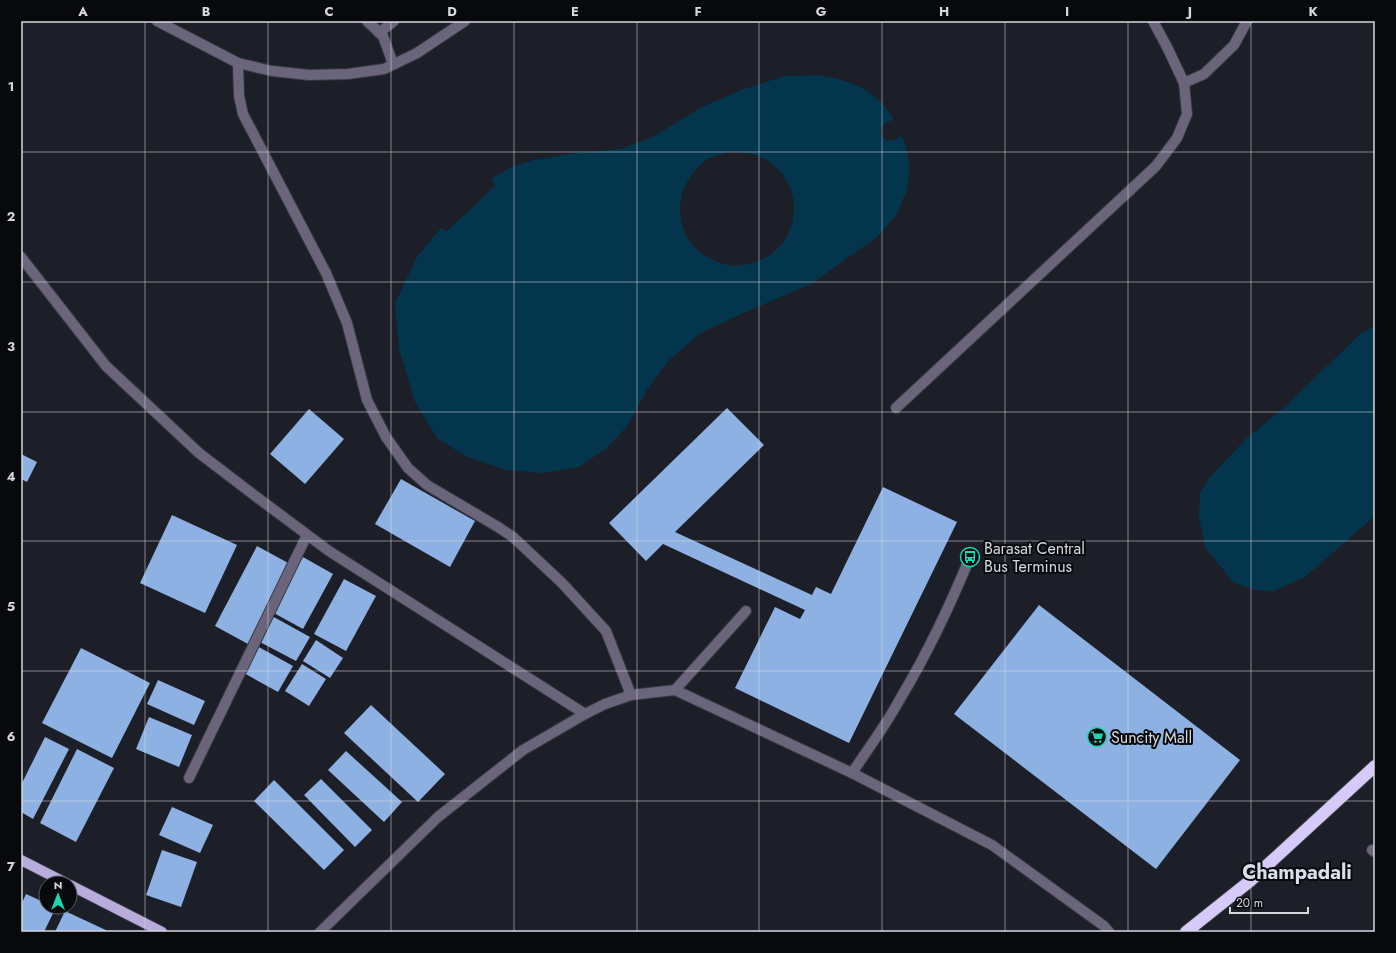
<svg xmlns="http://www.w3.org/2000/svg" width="1396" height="953" font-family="Jost,sans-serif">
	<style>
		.water { fill: #03354d; fill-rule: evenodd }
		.building { fill: #8db1e2 }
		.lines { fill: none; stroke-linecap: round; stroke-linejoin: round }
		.minor-casing { stroke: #373942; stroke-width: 12 }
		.major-casing { stroke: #373942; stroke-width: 12 }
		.highway-casing { stroke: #373942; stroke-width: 14 }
		.minor { stroke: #6b657c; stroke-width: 10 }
		.major { stroke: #b8acdc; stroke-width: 10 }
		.highway { stroke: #d5caf8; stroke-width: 12 }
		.grid { fill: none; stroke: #d7d8df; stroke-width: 1; stroke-opacity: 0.55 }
		.labels { text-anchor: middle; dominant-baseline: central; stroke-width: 4; stroke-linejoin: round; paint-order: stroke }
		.poi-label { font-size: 16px; fill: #d7d8df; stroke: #08090d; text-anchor: start }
		.district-label { font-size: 20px; font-weight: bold; fill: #dbdeea; stroke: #08090d }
		.neatline { fill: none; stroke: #d7d8df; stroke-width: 1.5 }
		.grid-label { font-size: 13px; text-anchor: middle; font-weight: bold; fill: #d7d8df }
	</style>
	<rect width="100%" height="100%" fill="#1d1f28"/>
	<g class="water">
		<path d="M819 75C840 79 863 84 879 100 885 105 889 113 894 120L886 122 881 128V136L887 141 895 140 901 135 906 146 910 167 907 190 896 216 876 238 811 284 741 314 701 333 670 359 647 390 628 425 607 448 579 467 543 473 506 470 465 456 437 438 415 402 399 349 395 303 417 257 441 228 447 231 495 186 491 179 511 167 534 160 577 153 620 149 651 138 704 106 744 89 785 76ZM729 152C736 153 744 152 751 154 756 155 763 158 768 161 808 186 800 247 756 262 744 266 733 267 721 263 706 258 693 249 686 235 672 208 684 171 712 157 717 155 724 154 729 152Z"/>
		<polygon points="1375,326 1375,516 1305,577 1274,591 1255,590 1233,582 1205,547 1199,518 1200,493 1209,478 1247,438 1287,405 1360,334"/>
	</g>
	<g class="building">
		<polygon points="727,408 764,445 675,532 812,595 816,587 831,594 883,487 957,522 849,743 735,688 775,607 800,619 805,610 663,544 646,561 609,523"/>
		<polygon points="309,409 344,439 305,484 270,454"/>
		<polygon points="21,454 37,462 27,482 21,479"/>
		<polygon points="401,479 475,521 450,567 375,524"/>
		<polygon points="172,515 237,545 205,613 140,583"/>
		<polygon points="257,546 290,564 248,644 215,626"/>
		<polygon points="303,557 333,574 303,629 272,612"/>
		<polygon points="344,579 376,596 346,651 314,634"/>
		<polygon points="1039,605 1240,760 1156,869 954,714"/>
		<polygon points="272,616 310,637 296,661 258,641"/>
		<polygon points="316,640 343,658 330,678 303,661"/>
		<polygon points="257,646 293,666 278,692 242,672"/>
		<polygon points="81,648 150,683 112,758 42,723"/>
		<polygon points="302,664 326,679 309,706 285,691"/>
		<polygon points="158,680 205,701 194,725 147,704"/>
		<polygon points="371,705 445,774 418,802 344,733"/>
		<polygon points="149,717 192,735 179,767 136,749"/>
		<polygon points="45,737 69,749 33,819 21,812 21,785"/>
		<polygon points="77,749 114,768 76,842 40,823"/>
		<polygon points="346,751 402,802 384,822 328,770"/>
		<polygon points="321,779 372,830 355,847 304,795"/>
		<polygon points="274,780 344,850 324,870 254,801"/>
		<polygon points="172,807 213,825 200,853 159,835"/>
		<polygon points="162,850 197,862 181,907 146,895"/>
		<polygon points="26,894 46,903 46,907 56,907 44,932 21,932 21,905"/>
		<polygon points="65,911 110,932 55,932"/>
	</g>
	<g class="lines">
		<g class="minor-casing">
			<g id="minor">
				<polyline points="157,21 238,63 272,71 309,75 348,74 384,69 417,53 465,21"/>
				<polyline points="367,21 383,36 393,64"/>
				<polyline points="379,33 394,21"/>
				<polyline points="238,63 239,96 243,114 326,273 347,323 367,400 386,437 408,468 427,485 498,527 513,537 562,583 606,631 631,695"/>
				<polyline points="1184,83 1204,74 1234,45 1247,21"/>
				<polyline points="21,257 106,366 199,453 254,495 329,551 585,714"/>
				<polyline points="896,408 1156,166 1177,138 1187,114 1184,83 1167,47 1153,21"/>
				<polyline points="675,690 746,611"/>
				<path d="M852 773C868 749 886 725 900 699 927 654 950 606 970 557"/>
				<polyline points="189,778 307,535"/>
				<polyline points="1372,850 1375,852"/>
				<polyline points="320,932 438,817 523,750 585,714 605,704 631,695 675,690 852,773 992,845 1104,926 1109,932"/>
			</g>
		</g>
		<g class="major-casing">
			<g id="major">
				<polyline points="21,860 66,883"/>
				<polyline points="70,885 162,932"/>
			</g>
		</g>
		<g class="highway-casing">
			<polyline id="highway" points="1186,932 1250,881 1375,766"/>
		</g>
		<use href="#minor" class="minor"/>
		<use href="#major" class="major"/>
		<use href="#highway" class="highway"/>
	</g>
	<path class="grid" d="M145 21V932M268 21V932M391 21V932M514 21V932M637 21V932M759 21V932M882 21V932M1005 21V932M1128 21V932M1251 21V932M21 152H1375M21 282H1375M21 412H1375M21 541H1375M21 671H1375M21 801H1375"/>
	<defs>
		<g id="bus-ring" transform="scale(1)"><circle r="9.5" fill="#08090d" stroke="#1ed5b1" stroke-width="1.5"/><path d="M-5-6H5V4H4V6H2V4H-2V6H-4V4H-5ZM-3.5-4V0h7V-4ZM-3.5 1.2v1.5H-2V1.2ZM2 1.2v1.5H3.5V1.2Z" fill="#1ed5b1"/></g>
		<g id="supermarket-ring" transform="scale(1)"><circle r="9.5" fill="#08090d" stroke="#1ed5b1" stroke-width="1.5"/><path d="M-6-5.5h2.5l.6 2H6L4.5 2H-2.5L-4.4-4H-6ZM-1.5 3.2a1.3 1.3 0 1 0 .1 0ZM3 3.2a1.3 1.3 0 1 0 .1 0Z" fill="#1ed5b1"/></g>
	</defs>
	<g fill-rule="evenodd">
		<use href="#bus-ring" x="970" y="557"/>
		<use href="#supermarket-ring" x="1097" y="737"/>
	</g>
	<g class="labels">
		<g class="poi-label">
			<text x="984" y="548">Barasat Central<tspan x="984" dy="18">Bus Terminus</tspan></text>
			<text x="1111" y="737">Suncity Mall</text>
		</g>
		<g class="district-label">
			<text x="1297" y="872">Champadali</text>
		</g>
	</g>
	<rect width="1396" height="953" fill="none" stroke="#08090d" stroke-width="44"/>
	<g transform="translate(58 895)"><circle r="19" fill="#08090d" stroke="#5b5c61"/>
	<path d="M0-3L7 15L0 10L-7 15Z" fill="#1ed5b1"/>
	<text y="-6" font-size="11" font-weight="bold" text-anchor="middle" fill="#d7d8df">N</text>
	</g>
	<path d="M1230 907v6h78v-6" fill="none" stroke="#d7d8df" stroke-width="2"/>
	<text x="1236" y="907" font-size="12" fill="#d7d8df" stroke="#08090d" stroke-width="3" paint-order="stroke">20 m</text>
	<rect x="22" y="22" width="1352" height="909" class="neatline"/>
	<g class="grid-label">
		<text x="83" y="16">A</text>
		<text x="206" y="16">B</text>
		<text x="329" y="16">C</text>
		<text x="452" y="16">D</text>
		<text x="575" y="16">E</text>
		<text x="698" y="16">F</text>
		<text x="821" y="16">G</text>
		<text x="944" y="16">H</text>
		<text x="1067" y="16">I</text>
		<text x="1190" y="16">J</text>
		<text x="1313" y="16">K</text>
		<text x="11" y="91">1</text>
		<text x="11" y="221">2</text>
		<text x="11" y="351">3</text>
		<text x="11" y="481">4</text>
		<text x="11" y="611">5</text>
		<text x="11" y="741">6</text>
		<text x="11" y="871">7</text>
	</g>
</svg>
